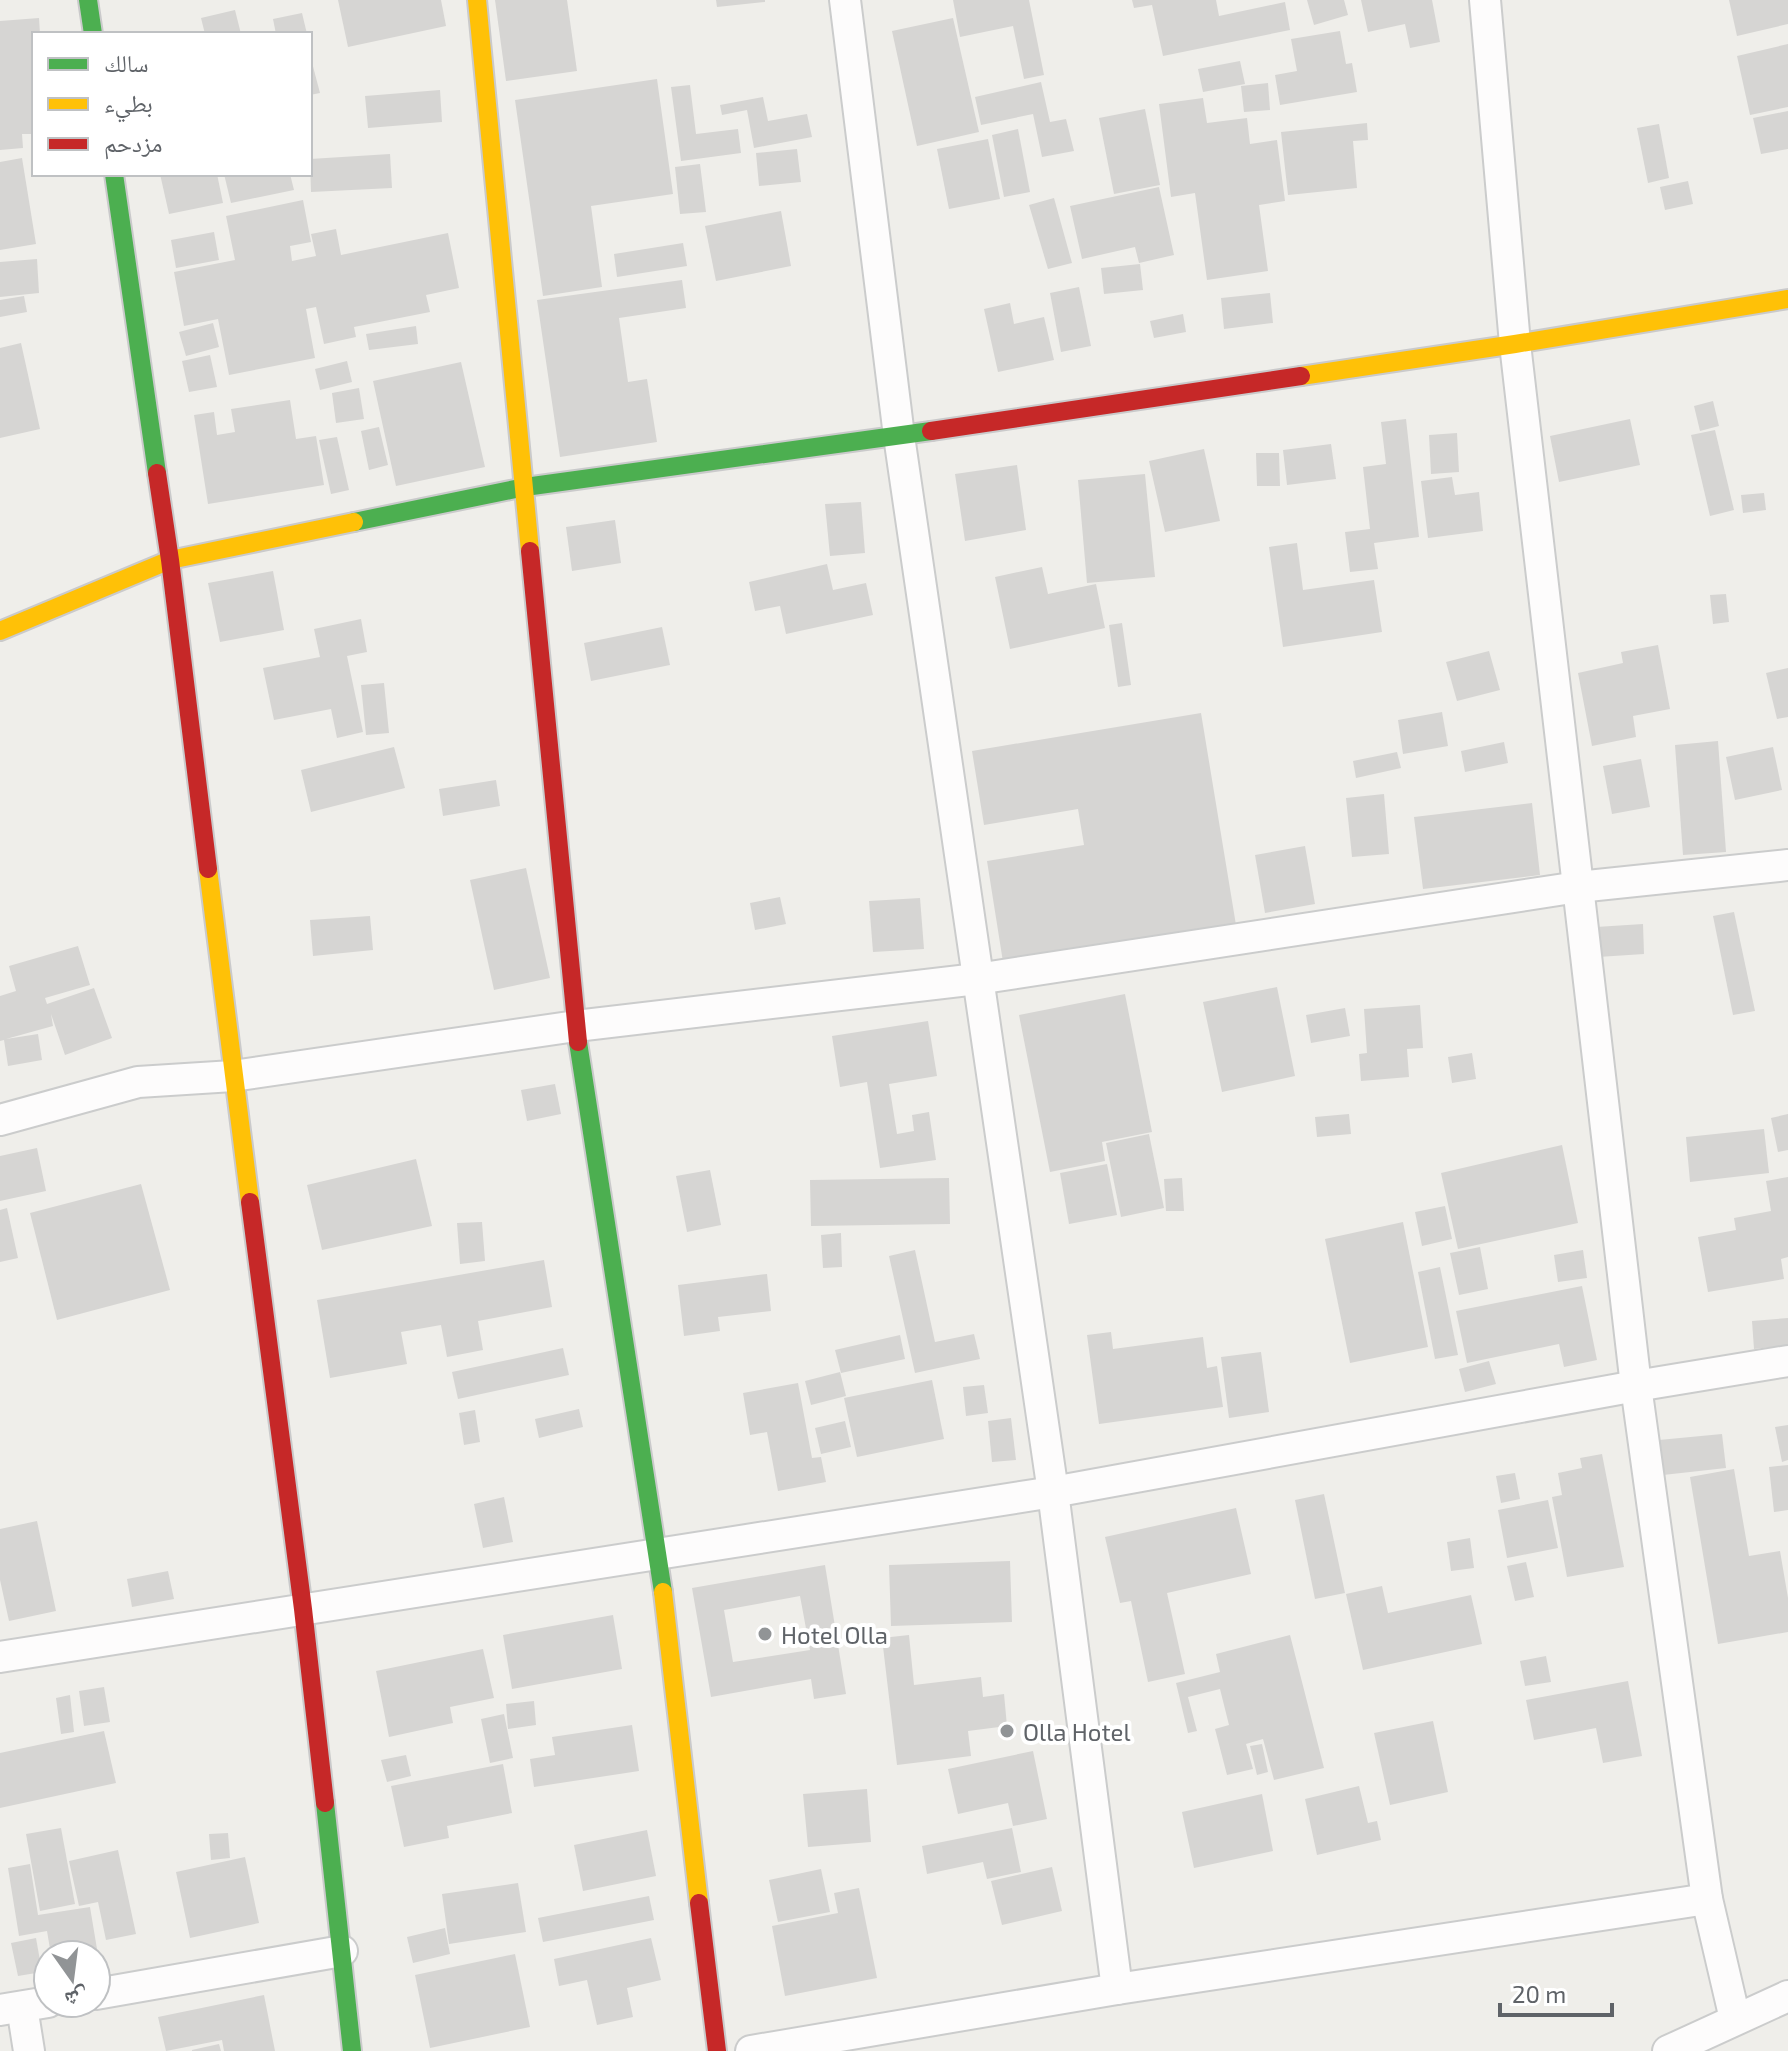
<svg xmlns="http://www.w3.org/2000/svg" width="1788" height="2051" font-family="'Exo 2','Noto Naskh Arabic',sans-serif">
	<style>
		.building { fill: #d6d5d3; fill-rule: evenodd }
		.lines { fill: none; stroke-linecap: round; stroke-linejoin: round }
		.street-casing { stroke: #cbcccc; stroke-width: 34 }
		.fast-casing { stroke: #cacacb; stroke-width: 22 }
		.slow-casing { stroke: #cacacb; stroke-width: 22 }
		.jam-casing { stroke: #cacacb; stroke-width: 22 }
		.street { stroke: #fdfcfc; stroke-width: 30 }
		.fast { stroke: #4caf50; stroke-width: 18 }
		.slow { stroke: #ffc107; stroke-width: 18 }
		.jam { stroke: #c62828; stroke-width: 18 }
		.poi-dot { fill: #919496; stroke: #fff; stroke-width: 3 }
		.labels { text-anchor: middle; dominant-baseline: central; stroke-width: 8; stroke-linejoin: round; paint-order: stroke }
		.poi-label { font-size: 24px; fill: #5f6368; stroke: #fff; text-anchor: start }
	</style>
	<rect width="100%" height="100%" fill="#efeeea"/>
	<g class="building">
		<polygon points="338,0 441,0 446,26 348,47"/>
		<polygon points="495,0 567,0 577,71 506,81"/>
		<polygon points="716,0 765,0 765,2 717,7"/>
		<polygon points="953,0 1029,0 1044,75 1024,79 1013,26 960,37"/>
		<polygon points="1132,0 1216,0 1219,16 1285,2 1290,30 1163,56 1152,5 1134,8"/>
		<polygon points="1307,0 1344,0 1348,15 1314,25"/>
		<polygon points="1361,0 1432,0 1440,42 1410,48 1405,24 1368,32"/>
		<polygon points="1729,0 1788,0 1788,24 1737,36"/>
		<polygon points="235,10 241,34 205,34 201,18"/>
		<polygon points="302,13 307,34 276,34 273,19"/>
		<polygon points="39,18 40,34 34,34 34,134 22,134 23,148 0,150 0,21"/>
		<polygon points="953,18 979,132 917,146 892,31"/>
		<polygon points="1340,31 1346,64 1352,63 1357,92 1280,105 1275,75 1297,71 1291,39"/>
		<polygon points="1788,44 1788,107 1750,115 1737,56"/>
		<polygon points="310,55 320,93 310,95"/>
		<polygon points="1240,61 1245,84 1203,92 1198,69"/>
		<polygon points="657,79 673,194 591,206 602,287 543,296 515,100"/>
		<polygon points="1041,82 1050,122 1066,119 1074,151 1042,157 1033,114 981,125 975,97"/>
		<polygon points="1268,83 1270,110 1244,112 1241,86"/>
		<polygon points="690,85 696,134 738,129 741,153 681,161 671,87"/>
		<polygon points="440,90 442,122 368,128 365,96"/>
		<polygon points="763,97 768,121 807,114 812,137 754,148 747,110 722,115 720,105"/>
		<polygon points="1203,98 1207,123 1247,118 1250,144 1277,140 1285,201 1259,205 1268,271 1207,280 1195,193 1171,197 1159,104"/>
		<polygon points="1145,109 1160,185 1114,194 1099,118"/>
		<polygon points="1788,111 1788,149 1761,154 1753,118"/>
		<polygon points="1367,123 1368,140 1353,141 1357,188 1288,195 1281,132"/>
		<polygon points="1659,124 1669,178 1648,183 1637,128"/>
		<polygon points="1018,129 1030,192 1004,197 992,135"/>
		<polygon points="988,139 1000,199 949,209 937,149"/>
		<polygon points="797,149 801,182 759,186 756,153"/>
		<polygon points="390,154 392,188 311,192 310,159"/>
		<polygon points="22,158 36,244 0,250 0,162"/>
		<polygon points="700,164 706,212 680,214 675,167"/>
		<polygon points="160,174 217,174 223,203 169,214"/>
		<polygon points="224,174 290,174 294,190 231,203"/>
		<polygon points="1688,181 1693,204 1665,210 1660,187"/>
		<polygon points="1159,187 1174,255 1139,263 1135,247 1082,259 1070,206"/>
		<polygon points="1054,198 1072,263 1048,269 1029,205"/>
		<polygon points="303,200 311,242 290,246 292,261 316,256 311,234 336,229 341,255 448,233 459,288 426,295 430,312 354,327 356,337 324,344 316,307 306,309 315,358 229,375 218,319 184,326 174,272 235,260 226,216"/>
		<polygon points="781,211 791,266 716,281 705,226"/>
		<polygon points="214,232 219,260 176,268 171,240"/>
		<polygon points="683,243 687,266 617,277 614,254"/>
		<polygon points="37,259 39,293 0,297 0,262"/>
		<polygon points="1140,264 1143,290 1104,294 1101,268"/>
		<polygon points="682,280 686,308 619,318 628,382 647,379 657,442 560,457 537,300"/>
		<polygon points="1079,287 1091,346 1061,352 1050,293"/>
		<polygon points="1270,293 1273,323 1224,329 1221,298"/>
		<polygon points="24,296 27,312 0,317 0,300"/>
		<polygon points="1010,303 1014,324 1044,317 1054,360 998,372 984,309"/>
		<polygon points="1183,314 1186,332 1154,338 1150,321"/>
		<polygon points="213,323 219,347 186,356 179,332"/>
		<polygon points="416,326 418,344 369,350 366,334"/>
		<polygon points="21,343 40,429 0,438 0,348"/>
		<polygon points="210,355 217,387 189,392 182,361"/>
		<polygon points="347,361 352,382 320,390 315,369"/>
		<polygon points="461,362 485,467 396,486 373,381"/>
		<polygon points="359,388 364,419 336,423 332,393"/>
		<polygon points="290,400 296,439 316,436 324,485 208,504 194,415 214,412 217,435 235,432 231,409"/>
		<polygon points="1713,401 1719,426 1700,431 1694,406"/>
		<polygon points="1406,419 1419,537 1374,543 1378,569 1350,572 1345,532 1370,529 1363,467 1386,464 1381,422"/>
		<polygon points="1630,419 1640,465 1559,482 1550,436"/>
		<polygon points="379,427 388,465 369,470 361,431"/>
		<polygon points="1715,430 1734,510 1710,516 1691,435"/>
		<polygon points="1457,433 1459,472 1431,474 1429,435"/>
		<polygon points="337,437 349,490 331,494 319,440"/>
		<polygon points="1331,444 1336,479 1287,485 1283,450"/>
		<polygon points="1204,449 1220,521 1165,532 1149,461"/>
		<polygon points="1256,453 1279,453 1280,486 1257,486"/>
		<polygon points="1017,465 1026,530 965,541 955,474"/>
		<polygon points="1145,474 1155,577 1087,583 1078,480"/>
		<polygon points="1452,477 1455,495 1479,492 1483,531 1428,538 1421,481"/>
		<polygon points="1764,493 1766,510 1743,513 1741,495"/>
		<polygon points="861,502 865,553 830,556 825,504"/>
		<polygon points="615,520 621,563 572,571 566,527"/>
		<polygon points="1297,543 1303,590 1374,580 1382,632 1283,647 1269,547"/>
		<polygon points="827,564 833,590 866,583 873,615 786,634 780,606 755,611 749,582"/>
		<polygon points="1042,567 1048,594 1096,584 1105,628 1010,649 995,577"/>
		<polygon points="273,571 284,630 220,642 208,583"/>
		<polygon points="1726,594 1729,622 1713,624 1710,595"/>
		<polygon points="361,619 367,652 347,656 363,732 337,738 331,709 274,720 263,668 320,657 314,629"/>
		<polygon points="1122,623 1131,685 1118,687 1109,625"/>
		<polygon points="662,627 670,665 591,681 584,643"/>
		<polygon points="1658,645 1670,709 1633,716 1636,737 1592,746 1578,673 1623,663 1621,652"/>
		<polygon points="1489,651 1500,690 1457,701 1446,662"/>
		<polygon points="1788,668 1788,717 1777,719 1766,673"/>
		<polygon points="384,683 389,733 366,735 361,685"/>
		<polygon points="1442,712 1448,746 1403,754 1398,720"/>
		<polygon points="1201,713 1236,925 1003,962 987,861 1084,845 1078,809 984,825 972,751"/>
		<polygon points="1718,741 1726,852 1683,855 1675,745"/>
		<polygon points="1504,742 1508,763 1465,772 1461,751"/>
		<polygon points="394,747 405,788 311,812 301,770"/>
		<polygon points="1773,747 1782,790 1735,800 1726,757"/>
		<polygon points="1397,752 1401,768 1356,778 1353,761"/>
		<polygon points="1641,759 1650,807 1612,814 1603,766"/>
		<polygon points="496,780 500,806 443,816 439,789"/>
		<polygon points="1384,794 1389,854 1352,857 1346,798"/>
		<polygon points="1532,803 1540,875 1423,889 1414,817"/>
		<polygon points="1305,846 1315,904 1265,913 1255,855"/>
		<polygon points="526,868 550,978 494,990 470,880"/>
		<polygon points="780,897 786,924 755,930 750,903"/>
		<polygon points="920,898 924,949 873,952 869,901"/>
		<polygon points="1734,912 1755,1011 1733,1015 1713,916"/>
		<polygon points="370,916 373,950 313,956 310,920"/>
		<polygon points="1643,924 1644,954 1598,957 1596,927"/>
		<polygon points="78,946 90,985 45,998 47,1004 94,988 112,1038 65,1055 51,1014 53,1026 6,1039 38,1034 42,1060 8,1066 4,1040 0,1041 0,996 16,991 9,966"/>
		<polygon points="1277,987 1295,1076 1222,1092 1203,1002"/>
		<polygon points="1125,994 1152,1132 1102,1142 1105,1161 1050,1172 1019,1015"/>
		<polygon points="1420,1005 1423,1048 1407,1049 1409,1077 1361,1081 1359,1054 1367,1053 1364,1009"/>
		<polygon points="1345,1008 1350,1036 1311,1043 1306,1015"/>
		<polygon points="928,1021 937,1076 889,1084 897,1134 914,1131 912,1115 929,1112 936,1160 880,1168 867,1082 840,1087 832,1036"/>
		<polygon points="1472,1053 1476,1079 1452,1083 1448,1057"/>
		<polygon points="555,1084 561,1114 527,1121 521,1090"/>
		<polygon points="1349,1114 1351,1134 1317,1137 1315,1117"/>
		<polygon points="1788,1114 1788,1150 1778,1152 1771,1118"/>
		<polygon points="1764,1129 1769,1173 1690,1182 1686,1137"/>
		<polygon points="1149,1134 1164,1208 1121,1217 1106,1143"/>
		<polygon points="1562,1145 1578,1223 1458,1249 1441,1173"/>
		<polygon points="37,1148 46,1191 0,1201 0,1156"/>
		<polygon points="416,1159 432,1226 322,1250 307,1185"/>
		<polygon points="1107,1164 1117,1215 1069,1224 1060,1173"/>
		<polygon points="710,1170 721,1225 687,1232 676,1176"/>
		<polygon points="1788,1177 1788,1257 1781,1259 1784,1279 1708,1292 1698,1237 1736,1230 1734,1218 1771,1211 1766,1181"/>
		<polygon points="949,1178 950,1224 811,1226 810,1180"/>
		<polygon points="1182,1178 1184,1211 1166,1211 1164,1179"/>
		<polygon points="141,1184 170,1290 57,1320 30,1213"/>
		<polygon points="1445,1206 1452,1239 1422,1246 1415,1212"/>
		<polygon points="7,1208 18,1258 0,1262 0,1210"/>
		<polygon points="482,1222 485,1261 460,1264 457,1223"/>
		<polygon points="1403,1222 1428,1347 1350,1363 1325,1239"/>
		<polygon points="841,1233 842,1267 823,1268 821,1235"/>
		<polygon points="1480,1247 1488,1289 1459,1295 1450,1253"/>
		<polygon points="915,1250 935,1342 974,1334 980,1359 915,1373 889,1256"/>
		<polygon points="1583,1250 1587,1278 1558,1282 1554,1255"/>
		<polygon points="544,1260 552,1307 478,1321 483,1350 447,1357 441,1325 401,1332 407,1364 330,1378 317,1300"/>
		<polygon points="1440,1267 1458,1355 1435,1359 1418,1272"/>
		<polygon points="767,1274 771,1311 718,1317 720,1331 684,1336 678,1285"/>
		<polygon points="1582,1286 1597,1360 1564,1367 1559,1344 1467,1363 1456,1311"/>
		<polygon points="1788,1318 1788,1345 1754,1349 1752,1321"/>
		<polygon points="1111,1332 1113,1349 1203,1337 1207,1368 1217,1366 1223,1407 1099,1424 1087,1335"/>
		<polygon points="900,1335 905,1359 841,1373 835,1350"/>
		<polygon points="563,1348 569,1375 458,1399 452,1372"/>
		<polygon points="1261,1352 1269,1412 1229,1418 1221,1357"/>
		<polygon points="1489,1361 1496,1384 1465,1392 1459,1369"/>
		<polygon points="840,1372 846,1396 811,1405 805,1381"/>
		<polygon points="932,1380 944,1439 857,1457 844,1398"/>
		<polygon points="798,1383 812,1458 821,1457 826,1482 778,1491 767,1432 750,1435 743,1393"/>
		<polygon points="984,1385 988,1413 966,1416 963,1387"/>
		<polygon points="579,1409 583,1427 539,1438 535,1419"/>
		<polygon points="475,1410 480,1442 464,1445 459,1413"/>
		<polygon points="1011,1418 1016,1460 992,1462 988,1421"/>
		<polygon points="845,1421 851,1447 821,1454 815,1428"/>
		<polygon points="1788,1425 1788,1460 1782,1462 1775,1427"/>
		<polygon points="1722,1434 1726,1468 1663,1475 1659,1440"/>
		<polygon points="1602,1454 1624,1567 1567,1577 1552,1497 1562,1495 1558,1473 1582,1468 1580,1458"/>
		<polygon points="1788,1465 1788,1510 1774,1512 1769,1467"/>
		<polygon points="1734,1469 1749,1556 1780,1551 1788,1598 1788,1632 1718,1644 1690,1477"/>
		<polygon points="1515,1473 1520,1499 1501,1503 1496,1476"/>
		<polygon points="1324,1494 1345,1593 1315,1599 1295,1500"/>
		<polygon points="504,1497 513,1542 483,1548 474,1504"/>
		<polygon points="1548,1500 1558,1548 1507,1558 1498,1510"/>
		<polygon points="1236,1508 1251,1574 1167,1593 1185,1674 1148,1682 1131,1601 1120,1603 1105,1537"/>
		<polygon points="37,1521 56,1611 9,1621 0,1580 0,1529"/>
		<polygon points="1470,1538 1474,1568 1451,1571 1447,1542"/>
		<polygon points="1010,1561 1012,1622 891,1626 889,1565"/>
		<polygon points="1526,1562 1534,1597 1515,1601 1507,1566"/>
		<path d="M825 1565 846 1694 814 1699 811 1679 711 1697 692 1588ZM800 1596 810 1650 733 1662 724 1610Z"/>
		<polygon points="168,1571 174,1599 132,1607 127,1579"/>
		<polygon points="1382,1586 1388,1613 1471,1595 1482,1644 1363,1670 1346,1594"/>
		<polygon points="613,1615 622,1669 512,1689 503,1635"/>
		<polygon points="909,1635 914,1685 981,1677 983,1697 1004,1694 1007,1726 968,1731 971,1756 897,1765 882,1638"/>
		<polygon points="1290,1635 1324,1768 1274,1780 1263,1739 1246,1744 1253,1769 1227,1775 1215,1729 1229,1725 1220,1689 1188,1697 1197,1731 1188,1733 1176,1683 1220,1672 1216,1654"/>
		<polygon points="483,1649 494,1698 450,1707 453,1723 389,1737 376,1671"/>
		<polygon points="1546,1656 1551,1682 1525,1686 1520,1661"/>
		<polygon points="1628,1681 1642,1756 1603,1763 1596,1728 1534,1740 1526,1700"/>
		<polygon points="104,1687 110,1722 84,1726 79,1691"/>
		<polygon points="70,1695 74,1732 61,1734 56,1698"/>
		<polygon points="534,1701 536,1725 508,1729 506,1704"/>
		<polygon points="504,1714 513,1758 490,1763 481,1719"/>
		<polygon points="1433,1721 1448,1792 1390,1805 1374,1733"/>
		<polygon points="632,1725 639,1771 534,1787 530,1759 555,1755 552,1737"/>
		<polygon points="104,1731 116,1783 0,1808 0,1753"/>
		<polygon points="1262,1744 1268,1772 1257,1775 1250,1746"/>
		<polygon points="1033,1751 1047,1819 1013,1826 1008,1803 958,1814 948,1769"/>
		<polygon points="406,1755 411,1776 387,1782 381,1760"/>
		<polygon points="503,1764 512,1813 447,1826 449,1838 404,1847 391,1786"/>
		<polygon points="1359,1786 1368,1823 1377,1821 1381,1840 1317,1855 1305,1799"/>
		<polygon points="867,1789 871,1842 808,1847 803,1794"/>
		<polygon points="1262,1794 1273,1851 1194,1868 1182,1812"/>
		<polygon points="61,1828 75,1904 40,1911 26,1834"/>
		<polygon points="1012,1828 1021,1872 987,1879 983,1862 927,1874 922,1846"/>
		<polygon points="647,1830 656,1876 583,1891 574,1845"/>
		<polygon points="228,1833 230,1858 211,1860 209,1834"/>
		<polygon points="118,1850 136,1934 106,1940 98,1902 79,1906 69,1861"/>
		<polygon points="245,1857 259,1923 190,1938 176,1872"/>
		<polygon points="30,1864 38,1915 90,1907 97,1949 51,1955 47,1931 19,1936 8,1868"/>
		<polygon points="1052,1867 1062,1911 1002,1925 991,1881"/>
		<polygon points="821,1869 830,1912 778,1922 769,1880"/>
		<polygon points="518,1883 526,1932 449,1944 442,1894"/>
		<polygon points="859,1888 877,1978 785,1996 772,1926 838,1913 834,1893"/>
		<polygon points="649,1896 654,1920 543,1942 538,1918"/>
		<polygon points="445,1928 450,1954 413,1963 407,1937"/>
		<polygon points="36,1938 42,1972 18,1976 11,1943"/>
		<polygon points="651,1938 661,1980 627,1988 633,2017 597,2025 587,1980 559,1986 554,1959"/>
		<polygon points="515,1954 530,2027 430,2048 415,1975"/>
		<polygon points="264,1995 275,2051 224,2051 222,2040 166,2051 158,2017"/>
		<polygon points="219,2044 221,2051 192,2051 192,2050"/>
	</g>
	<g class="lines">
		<g class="street-casing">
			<g id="street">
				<polyline points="845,0 899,436 1053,1492 1117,1989"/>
				<polyline points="1485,0 1515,344 1636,1386 1707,1899 1735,2019"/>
				<polyline points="0,1120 138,1082 233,1076 576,1026 977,979 1578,887 1788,865"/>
				<polyline points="0,1657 1053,1492 1636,1386 1788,1361"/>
				<polyline points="96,1994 342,1951"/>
				<polyline points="22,2007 29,2051"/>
				<polyline points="0,2010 48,2002"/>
				<polyline points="751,2051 1117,1989 1707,1899"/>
				<polyline points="1668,2051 1788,1996"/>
			</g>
		</g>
		<g class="fast-casing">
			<g id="fast">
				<polyline points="88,0 93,34"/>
				<polyline points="114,174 157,473"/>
				<polyline points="354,522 525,487 931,431"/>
				<polyline points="578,1042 663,1592"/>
				<polyline points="325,1803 352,2051"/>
			</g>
		</g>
		<g class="slow-casing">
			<g id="slow">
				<polyline points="477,0 530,551"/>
				<polyline points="1301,376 1515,344 1788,299"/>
				<polyline points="0,631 170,560 354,522"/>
				<polyline points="208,869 250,1202"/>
				<polyline points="663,1592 699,1903"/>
			</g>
		</g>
		<g class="jam-casing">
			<g id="jam">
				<polyline points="931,431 1301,376"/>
				<polyline points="157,473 170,560 208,869"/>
				<polyline points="530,551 578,1042"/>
				<polyline points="250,1202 303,1609 325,1803"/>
				<polyline points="699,1903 717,2051"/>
			</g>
		</g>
		<use href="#street" class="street"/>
		<use href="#fast" class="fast"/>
		<use href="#slow" class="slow"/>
		<use href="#jam" class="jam"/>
	</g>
	<g class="poi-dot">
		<circle cx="765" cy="1634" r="8"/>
		<circle cx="1007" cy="1731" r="8"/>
	</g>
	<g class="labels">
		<g class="poi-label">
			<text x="781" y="1634">Hotel Olla</text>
			<text x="1023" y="1731">Olla Hotel</text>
		</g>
	</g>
	<rect x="32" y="32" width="280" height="144" fill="#ffffff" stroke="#bfc1c3" stroke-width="2"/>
	<rect x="48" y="58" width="40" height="12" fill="#4caf50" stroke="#bfc1c3" stroke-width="2"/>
	<text x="104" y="72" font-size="24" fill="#5f6368">سالك</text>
	<rect x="48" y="98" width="40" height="12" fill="#ffc107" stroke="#bfc1c3" stroke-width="2"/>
	<text x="104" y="112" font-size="24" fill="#5f6368">بطيء</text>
	<rect x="48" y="138" width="40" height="12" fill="#c62828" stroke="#bfc1c3" stroke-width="2"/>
	<text x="104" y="152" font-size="24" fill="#5f6368">مزدحم</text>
	<g transform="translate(72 1979) rotate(166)"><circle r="38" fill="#ffffff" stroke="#bfc1c3" stroke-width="2"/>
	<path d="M0-6L14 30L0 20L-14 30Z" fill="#919496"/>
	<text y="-12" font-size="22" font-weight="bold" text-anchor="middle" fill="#5f6368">ش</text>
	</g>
	<path d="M1500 2003v12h112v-12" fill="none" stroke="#5f6368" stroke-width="4"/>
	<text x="1512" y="2003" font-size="24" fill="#5f6368" stroke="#ffffff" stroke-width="6" paint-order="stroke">20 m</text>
</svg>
